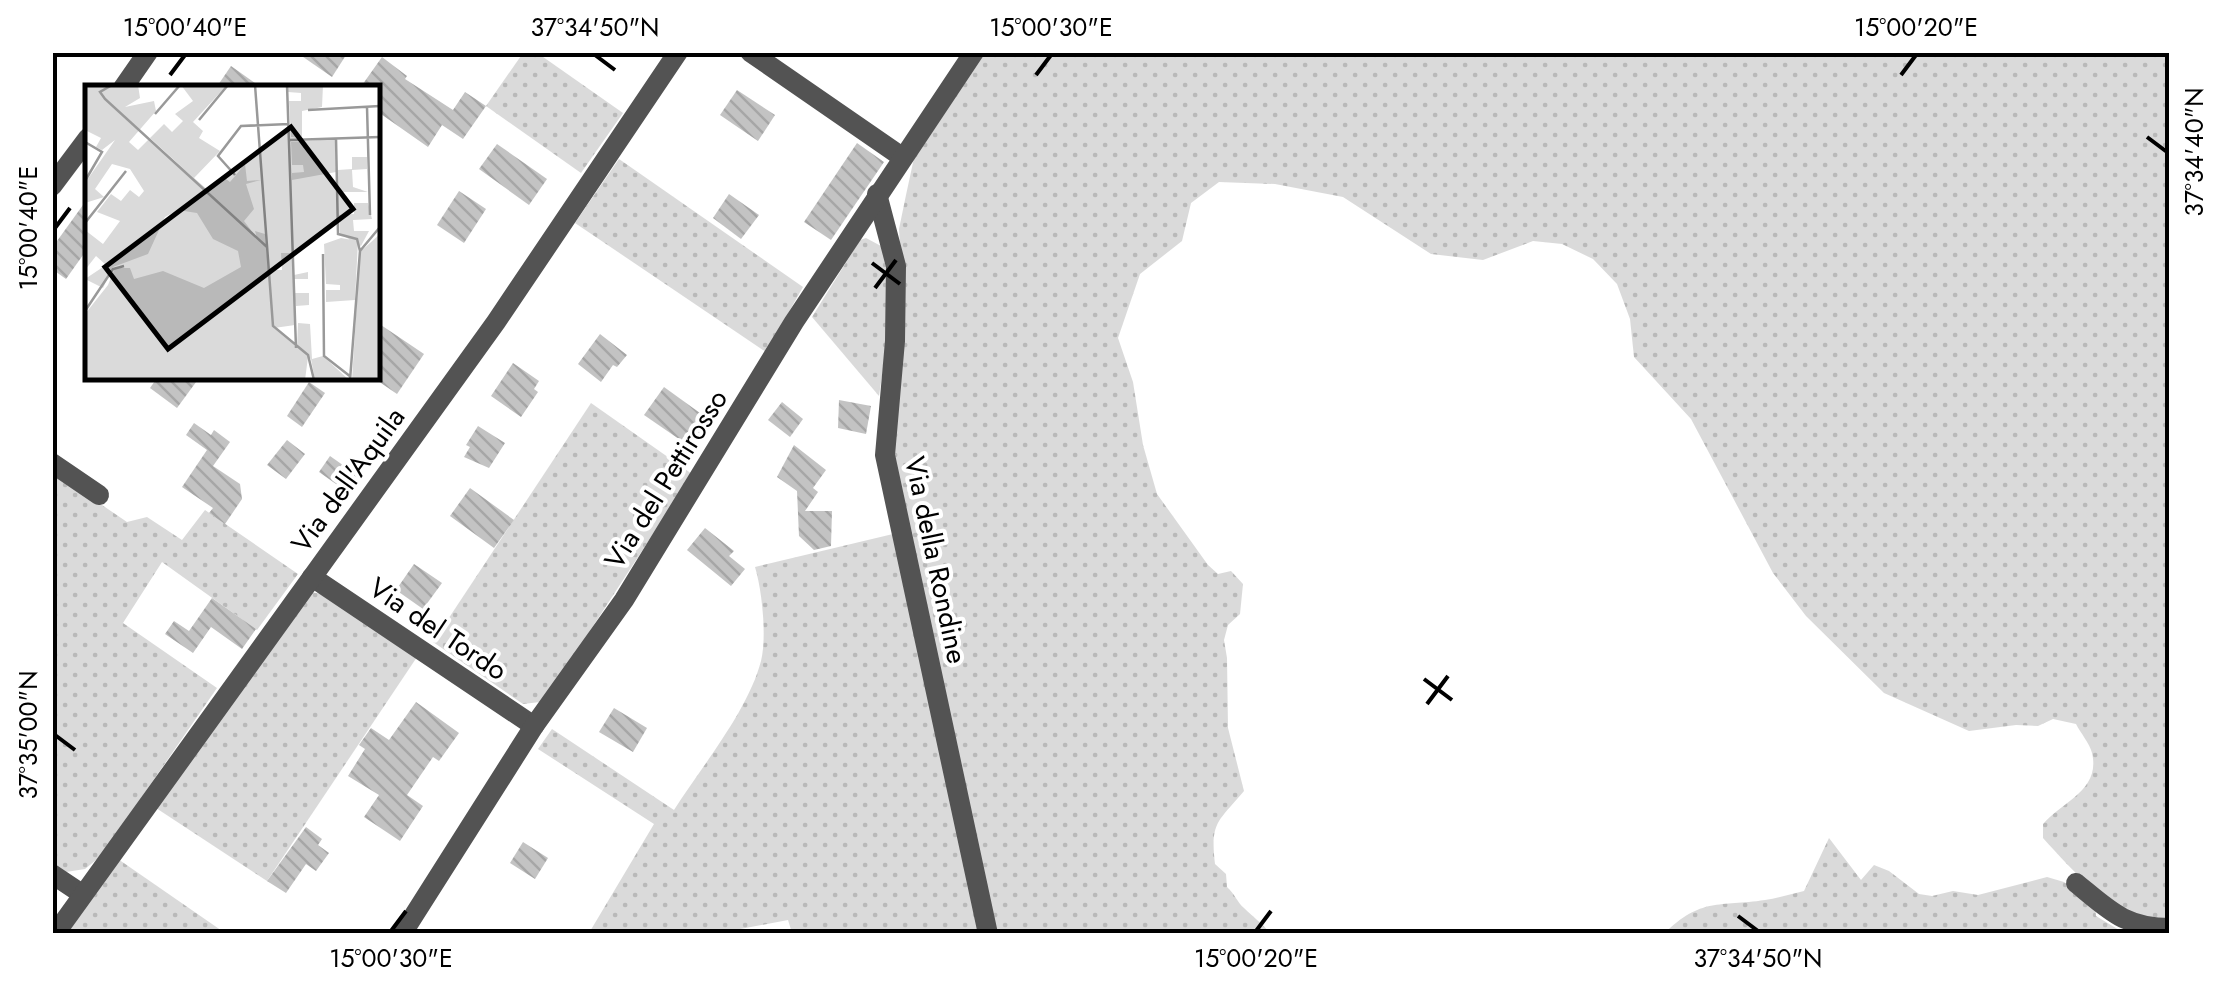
<svg xmlns="http://www.w3.org/2000/svg" width="2222" height="986" font-family="Jost,sans-serif">
	<style>
		.grass { fill: url(#grass-dots) }
		.building { fill: url(#building-back-hatch) }
		.lines { fill: none; stroke-linecap: round; stroke-linejoin: round }
		.street { stroke: #535353; stroke-width: 20 }
		.ticks { fill: none; stroke: #000; stroke-width: 4 }
		.labels { text-anchor: middle; dominant-baseline: central; stroke-width: 8; stroke-linejoin: round; paint-order: stroke }
		.street-label { font-size: 28px; fill: #000; stroke: #fff }
		.inset-road { fill: none; stroke: #999; stroke-width: 2.5 }
		.view { fill: #000; fill-opacity: 0.15; stroke: #000; stroke-width: 5 }
		.inset-edge { fill: none; stroke: #000; stroke-width: 5 }
		.neatline { fill: none; stroke: #000; stroke-width: 4 }
		.ticks-label { font-size: 25px; text-anchor: middle; fill: #000 }
	</style>
	<defs>
		<pattern id="grass-dots" width="8" height="8" patternUnits="userSpaceOnUse" patternTransform="scale(2.5)"><rect width="8" height="8" fill="#dadada"/><path d="M2 2h.1M6 6h.1" fill="none" stroke="#b9b9b9" stroke-width="1.8" stroke-linecap="round"/></pattern>
		<pattern id="building-back-hatch" width="6" height="6" patternUnits="userSpaceOnUse" patternTransform="scale(2.5)"><rect width="6" height="6" fill="#c3c3c3"/><path d="M-1 5l2 2M0 0l6 6M5-1l2 2" fill="none" stroke="#a6a6a6"/></pattern>
	</defs>
	<rect width="100%" height="100%" fill="#fff"/>
	<g class="grass">
		<polygon points="536,52 623,113 581,173 486,106 523,53"/>
		<path d="M982 53H2169V918C2120 926 2074 872 2043 838V824C2062 802 2101 790 2092 753 2090 744 2080 732 2076 724L2053 719 2038 726 2016 725 1969 731 1884 693 1806 616 1773 573 1691 419 1634 357 1630 319 1617 284 1593 259 1562 244 1533 241 1483 260 1431 254 1343 197 1275 184 1219 182 1191 203 1182 241 1140 274 1118 338 1133 382 1143 445 1157 494 1208 565 1218 574 1231 571 1243 584 1240 614 1228 625 1224 640 1227 658 1228 728 1244 791C1218 822 1210 822 1215 864L1226 874 1227 887C1235 894 1237 902 1244 908 1253 917 1262 923 1270 933H992L892 457 901 263 899 229 906 195 914 158Z"/>
		<polygon points="619,159 803,287 766,352 575,223"/>
		<polygon points="866,238 881,246 888,258 887,342 879,396 812,317 860,240"/>
		<polygon points="591,403 692,474 569,663 540,702 523,704 433,642"/>
		<polygon points="52,471 127,522 147,517 182,540 205,510 298,574 257,630 162,562 123,623 217,688 101,856 85,869 66,872 52,863"/>
		<path d="M893 534 979 933H792L788 920 719 933H589L654 824 538 749 552 729 674 810C702 766 748 711 761 661 767 637 762 590 755 567Z"/>
		<polygon points="310,592 323,594 417,657 267,881 156,808"/>
		<path d="M1829 838 1861 880 1874 865 1889 871 1919 894 1932 896 1953 891 1978 895 2047 877 2064 882 2095 906 2096 916 2124 933 1664 934C1701 897 1719 907 1765 900 1778 898 1791 894 1804 891Z"/>
		<polygon points="118,859 225,933 67,934"/>
	</g>
	<g class="building">
		<polygon points="296,52 348,52 332,77"/>
		<polygon points="382,57 407,76 405,79 453,110 465,92 486,106 463,139 442,125 428,147 378,112 378,88 360,88"/>
		<polygon points="231,66 262,88 216,88"/>
		<polygon points="737,90 775,115 758,141 720,115"/>
		<polygon points="857,143 884,162 831,240 804,222"/>
		<polygon points="497,144 547,179 529,205 479,169"/>
		<polygon points="459,191 486,209 464,243 437,225"/>
		<polygon points="729,194 759,215 741,239 713,218"/>
		<polygon points="88,198 88,248 66,279 52,269 52,248"/>
		<polygon points="378,323 424,354 397,394 378,381"/>
		<polygon points="600,334 627,355 617,367 613,365 601,382 578,364"/>
		<polygon points="513,363 539,381 534,389 538,392 521,417 491,396"/>
		<polygon points="157,378 199,378 177,408 150,388"/>
		<polygon points="309,382 325,393 302,427 287,416"/>
		<polygon points="664,387 711,421 692,448 644,415"/>
		<polygon points="839,400 871,406 866,434 838,428"/>
		<polygon points="782,402 803,419 790,437 768,420"/>
		<polygon points="194,423 211,435 214,430 230,442 213,466 240,484 242,499 225,524 209,513 213,508 182,487 207,450 186,435"/>
		<polygon points="478,426 505,443 489,468 464,457 470,447 466,445"/>
		<polygon points="287,440 305,454 286,479 267,465"/>
		<polygon points="794,445 826,470 813,488 818,492 805,511 832,511 831,546 814,550 799,536 797,491 777,477"/>
		<polygon points="330,456 357,475 346,491 319,472"/>
		<polygon points="470,488 514,520 494,548 450,516"/>
		<polygon points="705,528 734,551 729,556 745,569 731,586 687,550"/>
		<polygon points="414,564 442,583 423,609 396,590"/>
		<polygon points="212,598 256,629 242,649 211,627 193,653 165,634 174,621 189,631"/>
		<polygon points="416,702 459,733 439,761 433,757 407,795 423,806 400,841 364,817 379,795 348,776 365,749 359,745 371,728 389,740"/>
		<polygon points="614,708 647,728 633,752 599,732"/>
		<polygon points="306,827 322,839 318,845 329,853 316,871 306,864 286,893 267,881"/>
		<polygon points="523,842 548,858 535,879 510,863"/>
	</g>
	<g class="lines">
		<g class="street">
			<polyline points="750,52 902,157"/>
			<polyline points="123,88 148,52"/>
			<polyline points="52,186 88,138"/>
			<polyline points="877,194 896,266 895,341 885,455 988,934"/>
			<polyline points="52,463 99,495"/>
			<polyline points="312,577 534,726"/>
			<polyline points="52,874 82,894"/>
			<path d="M2076 883C2109 910 2125 928 2170 928"/>
			<polyline points="55,934 496,322 678,52"/>
			<polyline points="402,934 534,726 624,600 794,322 974,52"/>
		</g>
	</g>
	<path class="ticks" d="M595 55 615 70M170 75 185 55M1036 75 1051 55M1901 75 1916 55M2147 137 2167 152M55 228 70 208M872 263 900 284M875 288 896 260M1424 679 1452 700M1427 704 1448 676M55 735 75 750M1738 916 1758 931M391 931 406 911M1256 931 1271 911"/>
	<g class="labels">
		<g class="street-label">
			<text transform="translate(666 479) rotate(-58)">Via del Pettirosso</text>
			<text transform="translate(348 480) rotate(-54)">Via dell'Aquila</text>
			<text transform="translate(936 560) rotate(78)">Via della Rondine</text>
			<text transform="translate(438 629) rotate(34)">Via del Tordo</text>
		</g>
	</g>
	<g transform="translate(85 85)">
		<rect width="295" height="295" fill="#fff"/>
		<path d="M0 0H53L55 13 40 22 69 16 71 26 44 57 53 65 64 54 100 85 65 53 79 39 87 47 98 36 90 29 108 16 96 0H142L108 37 118 46 114 53 135 66 109 93 124 106 137 91 145 97 160 79 162 96 176 95 161 99 169 124 159 136 172 153 170 146 180 149 185 205V185H197L196 168H207L209 190 223 187V194H209V208H224V220L211 221 209 210 210 240 189 243 223 272 220 295H0V229L23 200 30 183H45L49 194 78 186 119 203 156 182 153 166 128 154 112 128 93 125 80 132 63 169 28 182 18 203 0 194 21 180 11 171 0 185V145L18 159 35 136 12 127 26 109 36 116 45 105 54 112 59 106 45 84 27 79 10 104 19 112 0 118V98L30 55 17 65 11 62 16 53 0 45ZM203 0H238L237 22 217 26V53L206 52 204 16H216V8L203 7ZM250 54 251 87 207 95V88L219 87 218 80H207L206 57ZM267 72H282V84L267 85 268 102 283 107H253V85L267 84ZM269 118H283L287 134 268 135 269 146H284L276 161 255 149 254 130 269 129ZM295 149V295H267L275 167ZM256 153 273 156 270 215 241 217V205H255V200L241 199 239 159ZM213 238 225 239 227 274 238 271 264 295H230L226 274 212 263Z" fill="#dadada"/>
		<path class="inset-road" d="M27 0 15 7 20 14 182 162M170 0 188 241 223 270 229 295M202 0 211 263M282 22 285 130M223 25 295 21M70 29 95 0M114 35 143 0M251 53 253 149 272 154 275 166M205 55 295 52M0 57 17 67 0 96M150 90 133 71 156 41 204 39M0 138 41 86M238 169 239 271 266 292M0 226 28 184 39 181M265 295 275 166 295 142"/>
		<path class="view" d="M206 42 268 124 83 264 20 182Z"/>
		<rect width="295" height="295" class="inset-edge"/>
	</g>
	<rect width="2222" height="986" fill="none" stroke="#ffffff" stroke-width="110"/>
	<rect x="55" y="55" width="2112" height="876" class="neatline"/>
	<g class="ticks-label">
		<text x="185" y="36">15°00'40"E</text>
		<text x="595" y="36">37°34'50"N</text>
		<text x="1051" y="36">15°00'30"E</text>
		<text x="1916" y="36">15°00'20"E</text>
		<text transform="translate(2194 152) rotate(-90)" y="9">37°34'40"N</text>
		<text transform="translate(28 228) rotate(-90)" y="9">15°00'40"E</text>
		<text transform="translate(28 735) rotate(-90)" y="9">37°35'00"N</text>
		<text x="391" y="967">15°00'30"E</text>
		<text x="1256" y="967">15°00'20"E</text>
		<text x="1758" y="967">37°34'50"N</text>
	</g>
</svg>
